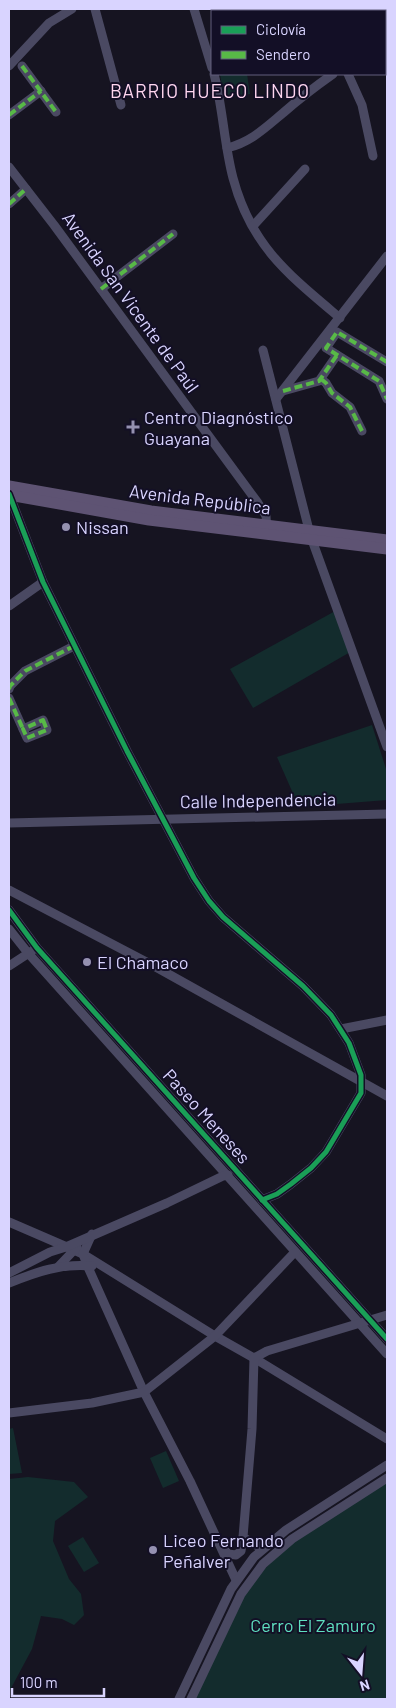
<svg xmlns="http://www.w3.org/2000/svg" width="396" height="1708" font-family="Barlow,sans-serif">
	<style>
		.green { fill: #132c2d }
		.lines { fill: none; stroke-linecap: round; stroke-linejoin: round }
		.river { stroke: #0d2144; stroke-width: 11 }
		.minor { stroke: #4a4962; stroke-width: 9 }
		.major { stroke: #5e5373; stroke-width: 11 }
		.quiet { stroke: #58b947; stroke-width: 4; stroke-dasharray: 8 4; stroke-linecap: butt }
		.cycleway-casing { stroke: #130f26; stroke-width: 8 }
		.cycleway { stroke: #1a9f57; stroke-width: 5 }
		.poi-dot { fill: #9591b1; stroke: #130f26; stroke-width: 2 }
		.labels { text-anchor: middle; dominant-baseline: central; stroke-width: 4; stroke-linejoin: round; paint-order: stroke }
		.street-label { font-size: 18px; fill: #d9d4ff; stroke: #130f26 }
		.poi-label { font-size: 18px; fill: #d9d4ff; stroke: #130f26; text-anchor: start }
		.park-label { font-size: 18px; fill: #5fe0c0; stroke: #130f26 }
		.neighbourhood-label { font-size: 19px; letter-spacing: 1px; fill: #ffd6f0; stroke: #130f26 }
	</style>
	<rect width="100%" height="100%" fill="#161421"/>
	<g class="green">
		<polygon points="220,74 247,74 250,94 224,98"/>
		<polygon points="337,610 352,651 253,708 230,669"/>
		<polygon points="372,725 387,772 387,800 299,807 277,757"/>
		<polygon points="13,1428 22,1473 9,1474 9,1429"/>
		<polygon points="166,1451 179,1481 163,1488 150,1458"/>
		<polygon points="28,1477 74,1482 88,1497 55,1521 53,1541 69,1579 81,1594 84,1615 74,1625 62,1619 41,1616 32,1649 9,1692 9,1479"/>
		<polygon points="387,1480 387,1699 195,1699 248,1586 289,1544"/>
		<polygon points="83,1537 99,1563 84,1572 68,1546"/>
	</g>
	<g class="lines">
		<g class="river">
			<polyline points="336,9 340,11"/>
			<polyline points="385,55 387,59"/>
		</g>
		<g class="minor">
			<polyline points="95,9 121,105"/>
			<polyline points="194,9 212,68"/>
			<polyline points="9,66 49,23 72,9"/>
			<polyline points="22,66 56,112"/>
			<path d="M214 74C223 108 224 144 233 178 251 246 289 275 340 318"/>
			<polyline points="348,74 362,105 373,156"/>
			<polyline points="9,115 41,91"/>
			<path d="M227 148C251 142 265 128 283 113 299 99 316 86 333 74"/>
			<polyline points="9,167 54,225 258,503 266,516 267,532"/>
			<polyline points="9,204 26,189"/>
			<polyline points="253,226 305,169"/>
			<polyline points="101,289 173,234"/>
			<polyline points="263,350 309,530"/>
			<polyline points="387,362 337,332 326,348 379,381 387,399"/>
			<polyline points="321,379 326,383 332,393 350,407 362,431"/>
			<polyline points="283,391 319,381 337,355"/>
			<polyline points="276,399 387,256"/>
			<polyline points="9,494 43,582 127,751 194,878 209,901 223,917 303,986 331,1015 349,1043 361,1075 361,1093 326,1152 311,1168 291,1184 277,1194 262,1200"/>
			<polyline points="312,540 387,747"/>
			<polyline points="9,606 43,582"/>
			<polyline points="9,689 10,686 25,671 74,646"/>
			<polyline points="9,698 23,729"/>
			<polygon points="43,720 47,730 27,738 23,729"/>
			<polyline points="9,823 387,814"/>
			<polyline points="9,890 154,966 387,1096"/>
			<polyline points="9,910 37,948 387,1339"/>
			<polyline points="9,929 28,953 387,1354"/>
			<polyline points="9,966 32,951"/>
			<polyline points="341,1029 387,1020"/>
			<polyline points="9,1222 83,1254 215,1336 254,1358 387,1439"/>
			<polyline points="92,1234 83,1254 87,1265 144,1392 190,1481 236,1580"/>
			<polyline points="58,1267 77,1247"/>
			<polyline points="9,1273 50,1252 66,1247 167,1203 223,1176 228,1175"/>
			<path d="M9 1283C36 1272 62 1263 92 1266"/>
			<polyline points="9,1413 92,1403 144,1392 215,1336 292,1255 295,1253"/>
			<polyline points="223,1547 228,1554 236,1555 241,1551 243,1537"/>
			<polyline points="264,1548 253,1544 243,1537 252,1429 254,1358 267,1351 387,1315"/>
			<polyline points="179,1699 231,1589 254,1557 286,1530 387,1465"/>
			<polyline points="191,1699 241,1594 263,1564 292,1539 387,1478"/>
		</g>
		<g class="major">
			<polyline points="9,486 151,511 387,540"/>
			<polyline points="9,495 149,520 387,549"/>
		</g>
		<g class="quiet">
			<polyline points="22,66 56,112"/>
			<polyline points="9,115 41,91"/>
			<polyline points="9,204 26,189"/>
			<polyline points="101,289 173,234"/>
			<polyline points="387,362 337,332 326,348 379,381 387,399"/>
			<polyline points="321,379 326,383 332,393 350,407 362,431"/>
			<polyline points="283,391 319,381 337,355"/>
			<polyline points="9,689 10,686 25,671 74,646"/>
			<polyline points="9,698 23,729"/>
			<polygon points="43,720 47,730 27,738 23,729"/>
		</g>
		<g class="cycleway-casing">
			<g id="cycleway">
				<polyline points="9,494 43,582 127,751 194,878 209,901 223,917 303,986 331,1015 349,1043 361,1075 361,1093 326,1152 311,1168 291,1184 277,1194 262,1200"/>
				<polyline points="9,910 37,948 387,1339"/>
			</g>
		</g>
		<use href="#cycleway" class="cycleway"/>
	</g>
	<g class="poi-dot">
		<path d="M130.5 419.5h5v5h5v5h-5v5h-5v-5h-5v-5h5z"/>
		<circle cx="66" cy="527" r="5"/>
		<circle cx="87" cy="962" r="5"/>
		<circle cx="153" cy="1550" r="5"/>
	</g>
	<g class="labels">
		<g class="street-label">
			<text transform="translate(131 302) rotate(54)">Avenida San Vicente de Paúl</text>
			<text transform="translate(200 499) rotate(7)">Avenida República</text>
			<text transform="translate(258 800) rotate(-1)">Calle Independencia</text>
			<text transform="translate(207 1116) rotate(48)">Paseo Meneses</text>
		</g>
		<g class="poi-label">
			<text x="144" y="417">Centro Diagnóstico<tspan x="144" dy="21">Guayana</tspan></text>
			<text x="76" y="527">Nissan</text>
			<text x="97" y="962">El Chamaco</text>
			<text x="163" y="1540">Liceo Fernando<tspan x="163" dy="21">Peñalver</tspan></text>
		</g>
		<g class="park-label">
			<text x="313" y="1625">Cerro El Zamuro</text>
		</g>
		<g class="neighbourhood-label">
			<text x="210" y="90">BARRIO HUECO LINDO</text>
		</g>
	</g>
	<rect width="396" height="1708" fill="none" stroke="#d9d4ff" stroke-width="20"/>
	<rect x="211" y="10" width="175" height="65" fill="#130f26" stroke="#625e7d"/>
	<rect x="221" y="26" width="25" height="8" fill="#1a9f57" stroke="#625e7d"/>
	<text x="256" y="35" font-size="15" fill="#d9d4ff">Ciclovía</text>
	<rect x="221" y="51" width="25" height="8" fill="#58b947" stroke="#625e7d"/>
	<text x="256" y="60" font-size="15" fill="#d9d4ff">Sendero</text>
	<g transform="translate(361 1673) rotate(163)" stroke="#130f26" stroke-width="4" paint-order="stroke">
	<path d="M0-4L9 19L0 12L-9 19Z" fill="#d9d4ff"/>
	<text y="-8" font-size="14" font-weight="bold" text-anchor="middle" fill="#d9d4ff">N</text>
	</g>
	<path d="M12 1688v8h92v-8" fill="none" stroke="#d9d4ff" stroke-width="2.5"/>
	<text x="20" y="1688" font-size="15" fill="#d9d4ff" stroke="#130f26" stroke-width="4" paint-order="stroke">100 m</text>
</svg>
